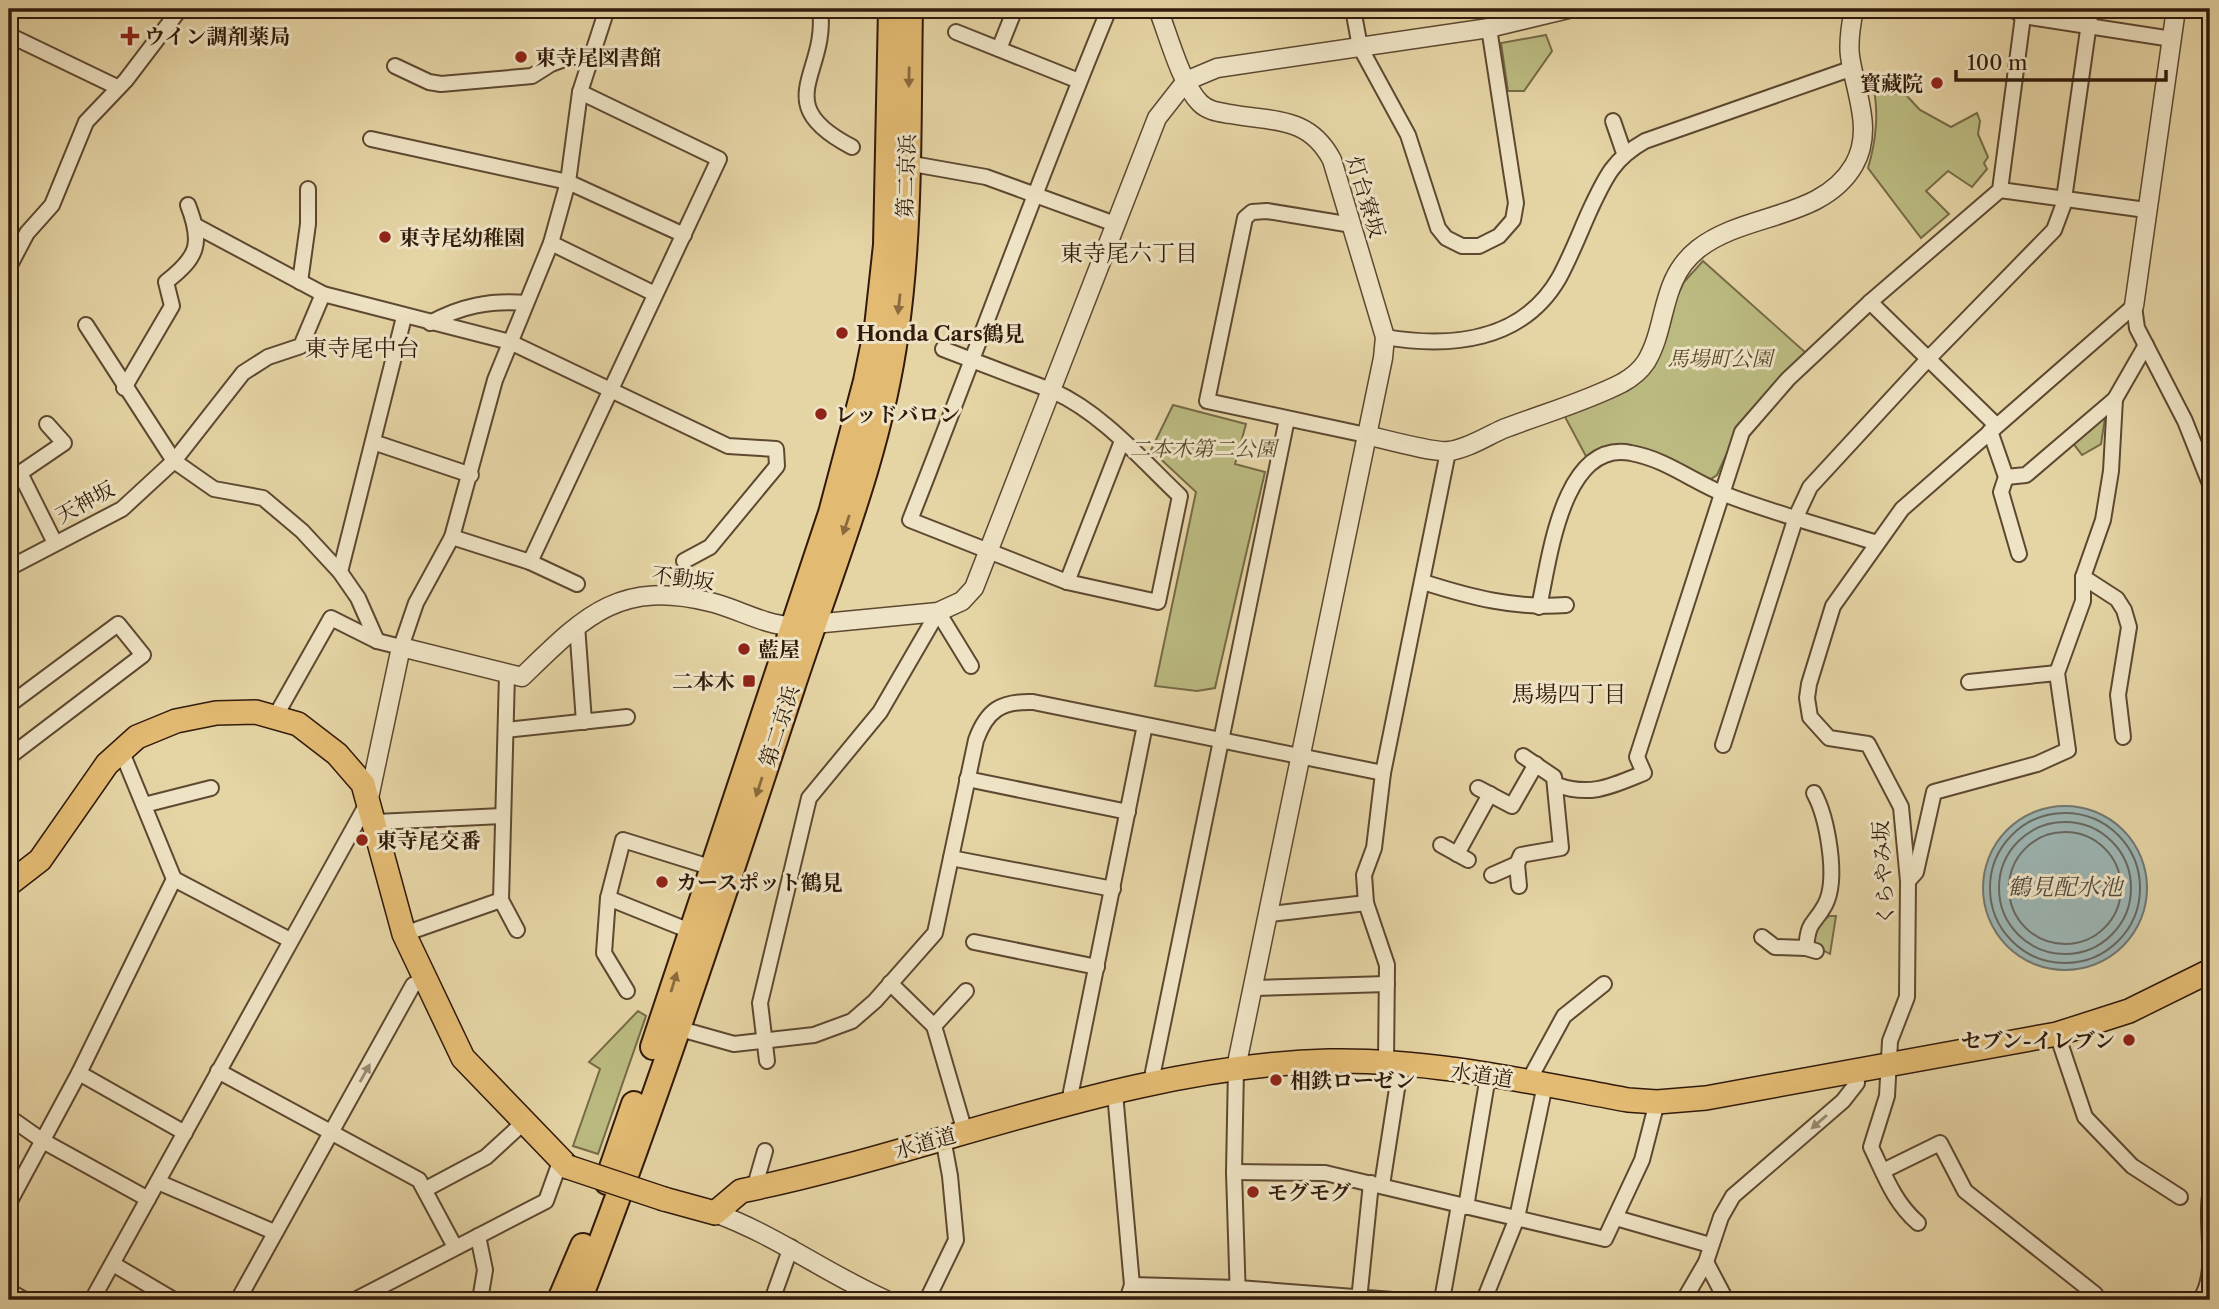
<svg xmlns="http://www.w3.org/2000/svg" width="2219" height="1309" font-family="'Libre Caslon Text','Noto Serif JP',serif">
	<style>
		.green { fill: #bbbb81; stroke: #766a46; stroke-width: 2 }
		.water { fill: #9cb5b3; stroke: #717770; stroke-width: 2 }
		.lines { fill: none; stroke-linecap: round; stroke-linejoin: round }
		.shore { stroke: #66685f; stroke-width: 2 }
		.minor-casing { stroke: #5e4831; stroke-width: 18 }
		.tertiary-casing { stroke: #5e4831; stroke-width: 21 }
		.primary-casing { stroke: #311a0b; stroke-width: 26 }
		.trunk-casing { stroke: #311a0b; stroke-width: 28 }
		.minor { stroke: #eee3c4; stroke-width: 14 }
		.tertiary { stroke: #eee3c4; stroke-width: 18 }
		.primary { stroke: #e2ba72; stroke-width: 23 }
		.trunk { stroke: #e2ba72; stroke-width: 24 }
		.primary-bridge-casing { stroke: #311a0b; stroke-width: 26; stroke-linecap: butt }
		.primary-bridge { stroke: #e2ba72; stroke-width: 23 }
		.oneway { fill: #8a6a3e }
		.oneway2 { fill: #998971 }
		.poi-dot { fill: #8f2418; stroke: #eee3c4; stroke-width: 2.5 }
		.labels { text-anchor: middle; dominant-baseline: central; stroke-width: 6; stroke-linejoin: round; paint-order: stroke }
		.poi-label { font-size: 21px; font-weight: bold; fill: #311a0b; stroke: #eee3c4; text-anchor: start }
		.street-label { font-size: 21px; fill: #311a0b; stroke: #eee3c4 }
		.park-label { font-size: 21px; font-style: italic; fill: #5a4a2e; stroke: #eee3c4 }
		.neighbourhood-label { font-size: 23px; fill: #311a0b; stroke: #eee3c4 }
		.water-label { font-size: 23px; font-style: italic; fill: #51483d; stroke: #eee3c4 }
	</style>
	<rect width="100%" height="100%" fill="#e5d4a4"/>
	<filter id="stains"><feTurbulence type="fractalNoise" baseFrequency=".00286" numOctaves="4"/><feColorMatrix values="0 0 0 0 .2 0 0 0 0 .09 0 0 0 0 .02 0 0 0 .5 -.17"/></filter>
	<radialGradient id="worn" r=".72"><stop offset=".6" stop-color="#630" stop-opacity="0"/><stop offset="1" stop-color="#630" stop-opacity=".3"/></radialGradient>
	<g class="green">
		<polygon points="1546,35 1552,51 1524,91 1508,91 1501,43"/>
		<path d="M1874 90 1906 95 1920 110 1951 127 1977 113 1980 121 1978 134 1988 157 1984 163 1987 169 1972 187 1948 171 1926 191 1949 214 1921 238 1868 168C1876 141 1879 117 1874 90Z"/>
		<polygon points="1703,261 1806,353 1737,431 1717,475 1709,480 1655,454 1616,446 1588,460 1564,415 1637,381 1684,282"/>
		<polygon points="1173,405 1246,424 1235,464 1265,472 1215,688 1197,691 1155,686 1196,492 1151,450"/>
		<polygon points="2101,415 2105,418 2101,444 2082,455 2073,443"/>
		<polygon points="1829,916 1836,916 1830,954 1812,944 1814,929"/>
		<polygon points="638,1011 646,1016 598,1154 573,1146 600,1069 589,1062"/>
	</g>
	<circle class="water" cx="2065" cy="888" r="82"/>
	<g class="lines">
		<g class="shore">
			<circle cx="2065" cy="888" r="75"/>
			<circle cx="2065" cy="888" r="66"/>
			<circle cx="2065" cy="888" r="56"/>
		</g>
		<g class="minor-casing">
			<g id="minor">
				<path d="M820 9C829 74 767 103 852 147"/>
				<polyline points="1353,9 1360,47 1408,135 1438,228 1446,238 1462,246 1479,246 1499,236 1513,220 1516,203 1489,28"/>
				<polyline points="2012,9 2023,16 2172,39"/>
				<polyline points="956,32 1079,81"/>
				<polyline points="9,35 117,87"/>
				<polyline points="999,49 1015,9"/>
				<polyline points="395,66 429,82 441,84 532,76 551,64 570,57 591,57"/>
				<polyline points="1613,121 1624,153"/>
				<polyline points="371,139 568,182 684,235"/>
				<polyline points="907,163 986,177 1115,224"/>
				<polyline points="2000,190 2146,210"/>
				<polyline points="1352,225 1267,211 1252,212 1245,218 1207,401 1366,435"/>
				<polyline points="196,226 323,294 510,342 728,446 776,449 777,466 710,547 684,561"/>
				<polyline points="551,243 655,294"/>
				<polyline points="9,267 27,233 52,205 86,122 126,80 180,9"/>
				<polyline points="300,282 308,224 308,189"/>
				<polyline points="1870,302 1996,425"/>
				<polyline points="2134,306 2137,328 2185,421 2210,484"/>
				<path d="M430 323C461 306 490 300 526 303"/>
				<polyline points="86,325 174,461 214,489 263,498 302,531 340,572 358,598 377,641"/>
				<path d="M1385 337C1450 348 1522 342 1559 278 1571 256 1580 232 1590 210 1605 178 1613 159 1645 141L1853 68"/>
				<path d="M943 349 1053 391C1102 413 1142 460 1180 496L1158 602 1067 582 910 520C977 350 1039 178 1109 9"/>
				<path d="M124 388 172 306 166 282C198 257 203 244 188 205"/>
				<polyline points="47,424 64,443 20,473 55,543"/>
				<polyline points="1990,431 2006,477 2001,492 2019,554"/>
				<polyline points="373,442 471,475"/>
				<polyline points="2006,477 2026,475 2115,399 2146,345"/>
				<polyline points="452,537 530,562 577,584"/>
				<polyline points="530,562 719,159 580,92"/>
				<polyline points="9,568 122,509 174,461 243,373 268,357 301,346 323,294"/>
				<polyline points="340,572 404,317"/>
				<polyline points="2083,577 2117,599 2124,610 2129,627 2118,695 2123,737"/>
				<polyline points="1067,582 1122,441"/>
				<path d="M1423 582C1470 597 1515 609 1566 605"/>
				<path d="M1539 607C1549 562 1562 439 1631 453 1665 459 1692 481 1724 494 1773 513 1826 527 1877 543"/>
				<polyline points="577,625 584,722"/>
				<polyline points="507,674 501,900 517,930"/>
				<polyline points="1969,682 2057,673"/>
				<polyline points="9,705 118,624 143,655 9,757"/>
				<polyline points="275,717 331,618 377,641 401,647 416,603 452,537 495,380 551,243 568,182 580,92 607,9"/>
				<polyline points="506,730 627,717"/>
				<polyline points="1723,745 1796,517 1810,487 1929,358 2054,230 2063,206 2091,9"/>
				<polyline points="121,750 174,879"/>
				<polyline points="967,779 1128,812"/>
				<path d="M1557 785C1591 797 1612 786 1644 773L1637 757 1742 432 1788 379 1870 302 2000 190 2024 9"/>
				<polyline points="1478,788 1512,806 1536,764"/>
				<path d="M1814 793C1827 817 1839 879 1825 905 1813 927 1809 918 1806 948L1816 951"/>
				<polyline points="144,805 211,788"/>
				<polyline points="376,822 502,816"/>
				<polyline points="1441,845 1468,860"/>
				<polyline points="1457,854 1490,794"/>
				<polyline points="951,858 1113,889"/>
				<polyline points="1492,875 1517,864"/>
				<polyline points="1908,881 1916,872 1934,792 2037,764 2068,750 2057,673 2083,601 2083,577 2103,520 2111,471 2115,399"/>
				<polyline points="1519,886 1517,864 1521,855 1561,848 1554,777 1523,756"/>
				<polyline points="608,898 623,840 713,868"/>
				<polyline points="1270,914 1366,903"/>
				<polyline points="404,934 501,900"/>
				<polyline points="1762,937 1775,947 1806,948"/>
				<polyline points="974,942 1097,967"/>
				<polyline points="890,983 934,1026 965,1132"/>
				<polyline points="1255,988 1387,984"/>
				<polyline points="627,991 604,953 608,898 690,931"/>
				<polyline points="934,1026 966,991"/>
				<path d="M677 1028 734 1044 814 1035 852 1021 875 1001 935 933 976 740C987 710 1001 701 1033 702L1383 773"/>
				<polyline points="2057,1034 2085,1117 2132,1166 2180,1197"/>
				<polyline points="767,1061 760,1003 809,798 880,712 938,612 971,666"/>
				<polyline points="1386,1062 1387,965 1366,903 1364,875 1374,848 1383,773 1448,452"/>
				<polyline points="1236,1068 1234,1172 1238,1300"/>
				<polyline points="218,1071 419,1180 455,1247"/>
				<polyline points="79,1073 185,1133"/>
				<polyline points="1528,1082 1564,1016 1604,984"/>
				<polyline points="1154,1083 1153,1072 1287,419"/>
				<polyline points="1115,1093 1132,1285 1127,1300"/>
				<polyline points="1074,1104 1071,1092 1145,725"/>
				<polyline points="9,1117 43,1141 148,1199"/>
				<polyline points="1883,1171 1940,1143 1965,1191 2095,1294 2098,1300"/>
				<polyline points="1234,1172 1325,1173 1605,1239 1642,1160 1657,1102"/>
				<polyline points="158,1182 274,1232"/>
				<polyline points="1382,1185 1401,1063"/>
				<polyline points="426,1189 486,1157 523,1123"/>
				<polyline points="754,1189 765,1151"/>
				<polyline points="9,1203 79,1073 174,879 290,940"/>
				<polyline points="1466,1207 1488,1076"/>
				<polyline points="1616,1218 1710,1245"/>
				<path d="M1918 1223C1894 1202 1885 1176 1871 1147L1887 1096 1890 1041 1907 997 1908 881 1901 807 1868 744 1829 738 1810 717 1807 698 1809 684 1833 606 1902 509 2134 306"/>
				<polyline points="478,1236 485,1270 480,1300"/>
				<polyline points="1706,1262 1726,1300"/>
				<polyline points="113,1264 174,1300"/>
				<polyline points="1132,1285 1238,1288 1393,1300"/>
				<polyline points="9,1291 25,1300"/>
				<polyline points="92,1300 368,802"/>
				<polyline points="238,1300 413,985 423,979"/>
				<polyline points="355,1300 546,1201 560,1162"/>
				<polyline points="772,1300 791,1247"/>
				<polyline points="927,1300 956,1240 950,1176 943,1138"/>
				<polyline points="1359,1300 1371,1183"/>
				<polyline points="1442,1300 1459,1205"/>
				<polyline points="1484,1300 1517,1218 1545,1085"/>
				<polyline points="1684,1300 1706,1262 1721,1217 1733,1196 1843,1101 1857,1083 1854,1070"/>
				<path d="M2200 1300C2219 1273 2205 1228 2210 1196"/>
			</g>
		</g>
		<g class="tertiary-casing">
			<g id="tertiary">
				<path d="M1158 9C1168 34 1181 84 1200 103 1208 111 1219 112 1230 114 1274 122 1309 116 1332 160L1385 337 1383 358 1236 1068"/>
				<polyline points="2134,306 2176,9"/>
				<path d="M1366 435C1384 439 1434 453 1449 451 1467 449 1487 436 1503 429 1542 414 1585 402 1622 383 1631 378 1640 371 1646 362 1668 326 1659 280 1698 249 1745 212 1822 220 1854 165 1874 130 1855 92 1850 56 1848 41 1851 24 1854 9"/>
				<path d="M369 798 401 647 522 677C584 617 618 579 710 602 739 609 763 625 793 626L938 612 962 601 974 588 1157 118 1186 81 1217 68 1489 28 1568 9"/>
				<path d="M715 1213C776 1235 827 1274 886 1300"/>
			</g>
		</g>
		<g class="primary-casing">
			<g id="primary">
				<polyline points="9,884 40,860 107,764 137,737 176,721 216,713 256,712 298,724 337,754 363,784 404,934 463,1058 568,1167"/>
				<path d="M664 1199 715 1213 741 1191C938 1151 1127 1066 1329 1061 1429 1059 1530 1082 1628 1100L1657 1102 1706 1098 2057 1034 2129 1011 2210 971"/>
			</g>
		</g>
		<g class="trunk-casing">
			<g id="trunk">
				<polyline points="653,1047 831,513 866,381 877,327 886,245 891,9"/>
				<polyline points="607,1182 634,1104"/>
				<polyline points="560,1300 583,1246"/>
				<path d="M579 1300C657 1099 724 893 792 688 830 572 880 454 896 332 911 226 908 116 910 9"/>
			</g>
		</g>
		<use href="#minor" class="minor"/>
		<use href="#tertiary" class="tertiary"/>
		<use href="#primary" class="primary"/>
		<use href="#trunk" class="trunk"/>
		<g class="primary-bridge-casing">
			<polyline id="primary-bridge" points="568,1167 664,1199"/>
		</g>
		<use href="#primary-bridge" class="primary-bridge"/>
	</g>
	<defs><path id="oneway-solid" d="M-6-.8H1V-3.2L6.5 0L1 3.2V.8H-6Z" transform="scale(1.75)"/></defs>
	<g class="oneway">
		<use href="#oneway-solid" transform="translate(909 77) rotate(91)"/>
		<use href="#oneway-solid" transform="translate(899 304) rotate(96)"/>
		<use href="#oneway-solid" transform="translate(846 525) rotate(109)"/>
		<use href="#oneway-solid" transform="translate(759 787) rotate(108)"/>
		<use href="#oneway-solid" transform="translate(674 982) rotate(-73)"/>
	</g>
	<g class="oneway2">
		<use href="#oneway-solid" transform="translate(365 1073) rotate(-61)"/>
		<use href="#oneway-solid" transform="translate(1819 1122) rotate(139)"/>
	</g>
	<g class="poi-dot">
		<path d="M126.5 25.5h7v7h7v7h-7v7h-7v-7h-7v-7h7z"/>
		<circle cx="521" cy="57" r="7"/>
		<circle cx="1937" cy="83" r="7"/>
		<circle cx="385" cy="237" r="7"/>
		<circle cx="842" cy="333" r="7"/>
		<circle cx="821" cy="414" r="7"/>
		<circle cx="744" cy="649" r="7"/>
		<rect x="742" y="674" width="14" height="14" rx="3.5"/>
		<circle cx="362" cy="840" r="7"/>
		<circle cx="662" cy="882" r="7"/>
		<circle cx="2129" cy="1040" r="7"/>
		<circle cx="1276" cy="1080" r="7"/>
		<circle cx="1253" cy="1192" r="7"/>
	</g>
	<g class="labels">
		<g class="poi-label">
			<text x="144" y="36">ウイン調剤薬局</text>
			<text x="535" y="57">東寺尾図書館</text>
			<text x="1923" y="83" text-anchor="end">寳藏院</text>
			<text x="399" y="237">東寺尾幼稚園</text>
			<text x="856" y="333">Honda Cars鶴見</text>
			<text x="835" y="414">レッドバロン</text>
			<text x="758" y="649">藍屋</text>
			<text x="735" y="681" text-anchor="end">二本木</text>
			<text x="376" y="840">東寺尾交番</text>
			<text x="676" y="882">カースポット鶴見</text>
			<text x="2115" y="1040" text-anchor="end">セブン-イレブン</text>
			<text x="1290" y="1080">相鉄ローゼン</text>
			<text x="1267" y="1192">モグモグ</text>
		</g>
		<g class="street-label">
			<text transform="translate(906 176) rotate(-88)">第二京浜</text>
			<text transform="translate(1366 197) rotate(73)">灯台寮坂</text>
			<text transform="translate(85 502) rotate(-29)">天神坂</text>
			<text transform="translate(683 578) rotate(7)">不動坂</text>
			<text transform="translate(779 726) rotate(-72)">第二京浜</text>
			<text transform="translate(1883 873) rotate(-93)">くらやみ坂</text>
			<text transform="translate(1482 1075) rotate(8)">水道道</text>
			<text transform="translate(925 1143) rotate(-16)">水道道</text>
		</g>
		<g class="park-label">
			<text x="1720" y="358">馬場町公園</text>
			<text x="1203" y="448">二本木第二公園</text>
		</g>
		<g class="neighbourhood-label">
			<text x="1129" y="253">東寺尾六丁目</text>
			<text x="362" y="348">東寺尾中台</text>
			<text x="1569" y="694">馬場四丁目</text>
		</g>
		<g class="water-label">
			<text x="2065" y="887">鶴見配水池</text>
		</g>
	</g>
	<rect width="2219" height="1309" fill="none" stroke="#e5d4a4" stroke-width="35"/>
	<rect x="10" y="10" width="2198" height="1288" fill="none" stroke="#311a0b" stroke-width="3.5"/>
	<rect x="18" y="18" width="2184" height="1274" fill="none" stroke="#311a0b" stroke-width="2"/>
	<path d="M1956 70v10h210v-10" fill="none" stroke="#311a0b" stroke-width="3.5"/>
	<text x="1967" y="70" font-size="21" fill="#311a0b" stroke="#eee3c4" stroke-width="5" paint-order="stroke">100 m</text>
	<rect width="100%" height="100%" filter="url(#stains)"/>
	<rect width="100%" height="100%" fill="url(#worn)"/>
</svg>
